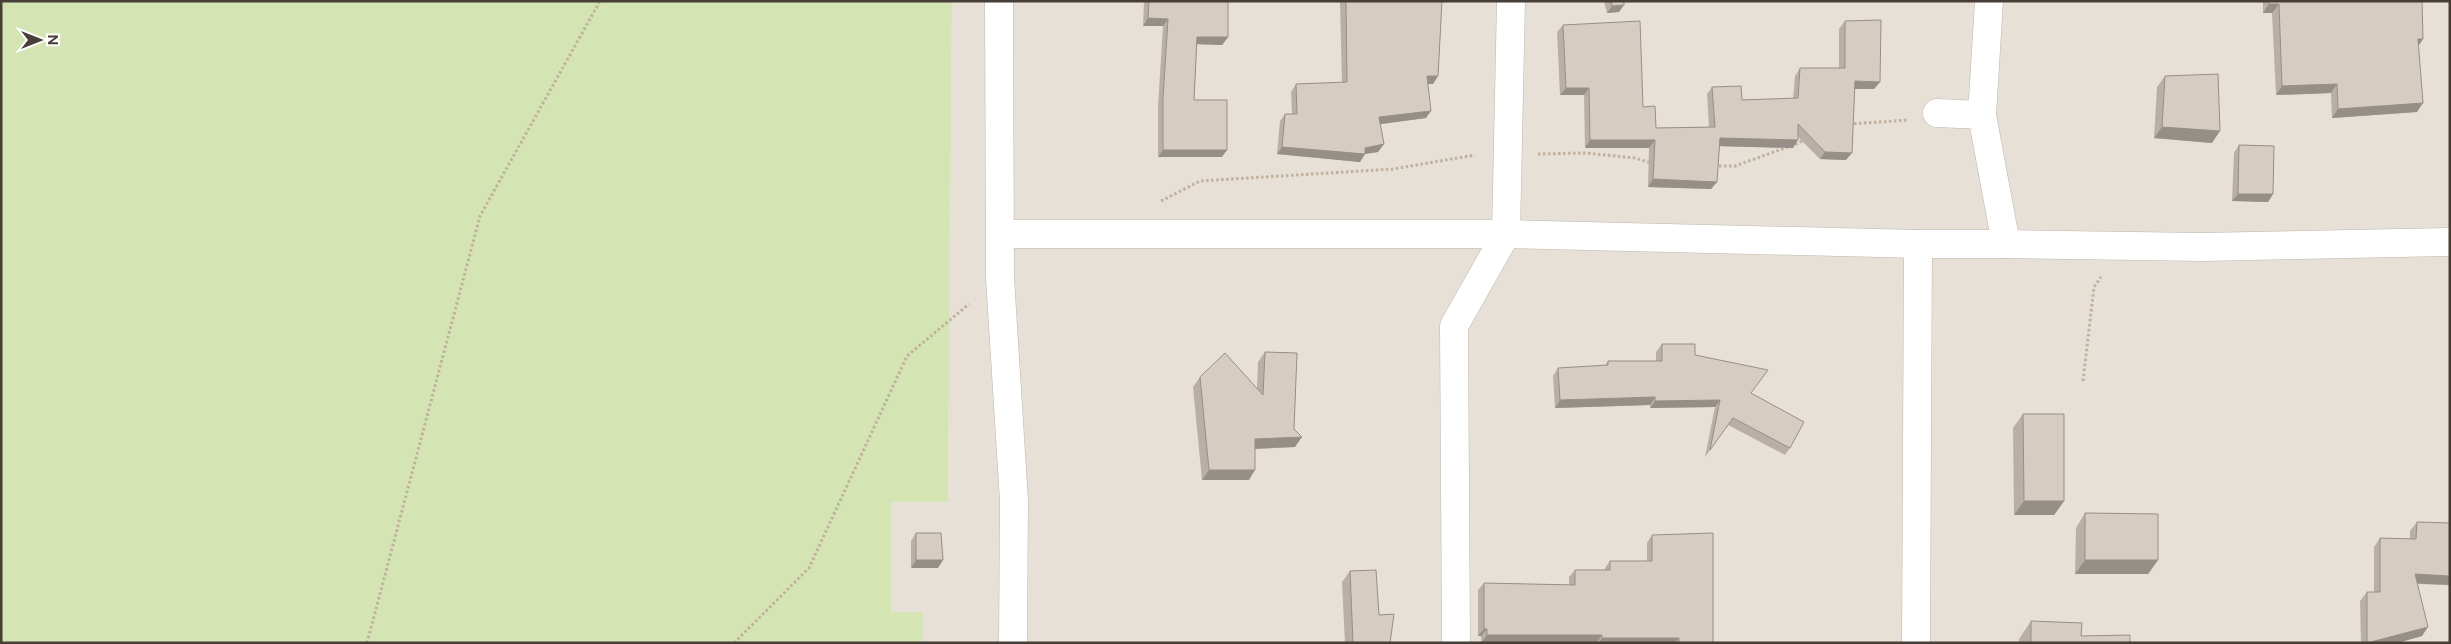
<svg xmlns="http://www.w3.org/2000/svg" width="2451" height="644" font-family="Figtree,sans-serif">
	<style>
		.residential { fill: #e7e0d7 }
		.green { fill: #d4e5b3 }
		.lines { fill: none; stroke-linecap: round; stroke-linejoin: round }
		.street-casing { stroke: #beb6ab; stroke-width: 29 }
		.path { stroke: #c0b09d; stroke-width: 3; stroke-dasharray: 2.5 2.5; stroke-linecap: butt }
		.street { stroke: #fff; stroke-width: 28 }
		.wall { fill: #b9afa6 }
		.shaded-wall { fill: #968f87 }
		.building { fill: #d7ccc1; stroke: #968f87 }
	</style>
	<rect width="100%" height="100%" fill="#f3efe9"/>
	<polygon class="residential" points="952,1 2450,1 2450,643 922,643 922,612 891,612 891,501 948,501"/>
	<polygon class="green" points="1,1 952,1 948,502 891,502 891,612 923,612 922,643 1,643"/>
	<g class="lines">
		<g class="street-casing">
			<g id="street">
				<polyline points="999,1 1000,278 1014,501 1013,643"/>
				<polyline points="1937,113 1982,115 2006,244 2202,247 2450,242"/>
				<polyline points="1982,115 1989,1"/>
				<polyline points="1000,234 1506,234 1511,1"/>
				<polyline points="1456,643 1454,326 1506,234 1918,244"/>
				<polyline points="1916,643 1918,244 2006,244"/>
			</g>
		</g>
		<g class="path">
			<polyline points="1849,124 1908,120"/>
			<polyline points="1538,154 1585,153 1635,158 1651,163"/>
			<polyline points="1714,166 1735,166 1799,143 1805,139"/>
			<polyline points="1161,201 1200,181 1393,169 1475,155"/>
			<polyline points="2083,381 2094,287 2101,277"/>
			<polyline points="367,643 480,216 600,1"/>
			<polyline points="734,643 809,568 907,356 969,304"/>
		</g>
		<use href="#street" class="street"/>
	</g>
	<g class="wall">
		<polygon points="1144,1 1228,1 1228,37 1222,45 1197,44 1194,100 1222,157 1158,157 1158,106 1163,26 1143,26"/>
		<polygon points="1340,1 1442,1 1438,76 1433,84 1428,84 1426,118 1380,124 1384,144 1378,152 1365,154 1360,162 1277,154 1280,121 1285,114 1292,114 1291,92 1296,84 1342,83"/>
		<polygon points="1604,1 1624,1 1619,12 1607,13"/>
		<polygon points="2263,1 2422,1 2423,39 2418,46 2417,112 2332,118 2331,93 2276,95 2272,13 2263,13"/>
		<polygon points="1845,21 1880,82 1874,89 1855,89 1846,160 1820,159 1798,137 1793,148 1719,146 1717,182 1711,189 1648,187 1649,148 1585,148 1584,95 1560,95 1557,32 1563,25 1643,107 1656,128 1709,127 1707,94 1712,87 1742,100 1793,99 1795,76 1800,68 1839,68 1839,29"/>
		<polygon points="2165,76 2212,143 2154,138 2157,87"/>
		<polygon points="2239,145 2273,194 2268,202 2232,201 2234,153"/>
		<polygon points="1662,344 1695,355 1751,393 1790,448 1785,455 1728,425 1705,457 1715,407 1650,408 1650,405 1555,408 1553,376 1558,368 1605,366 1608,361 1656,361 1656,352"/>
		<polygon points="1265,352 1294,429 1295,447 1255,449 1249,480 1202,480 1193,387 1200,377 1257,388 1258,362"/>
		<polygon points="2023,414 2064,501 2054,515 2014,515 2013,428"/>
		<polygon points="2085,513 2158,560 2148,574 2075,574 2076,528"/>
		<polygon points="2417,522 2450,523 2450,585 2417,584 2422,636 2397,643 2361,643 2360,601 2367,592 2374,592 2374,547 2380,538 2410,539 2410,531"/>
		<polygon points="916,533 938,568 911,568 911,541"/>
		<polygon points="1652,535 1713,643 1481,643 1481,636 1478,636 1478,590 1484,583 1569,585 1569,577 1575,570 1605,570 1605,568 1610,561 1647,561 1647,543"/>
		<polygon points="1350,571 1379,615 1390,643 1345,643 1342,582"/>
		<polygon points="2031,621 2081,636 2130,643 2019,643 2019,639"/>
	</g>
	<g class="shaded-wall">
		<polygon points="2269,4 2279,4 2272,13 2263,13"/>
		<polygon points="1624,5 1619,12 1607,13 1612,6"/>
		<polygon points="1148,18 1168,19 1163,26 1143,26"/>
		<polygon points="1197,37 1228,37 1222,45 1192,44"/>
		<polygon points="2418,39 2423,39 2417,48"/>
		<polygon points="1427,76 1438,76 1433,84 1422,84"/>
		<polygon points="1855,81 1880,82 1874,89 1850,89"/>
		<polygon points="2337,84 2331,93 2276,95 2282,86"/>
		<polygon points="1566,88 1589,88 1584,95 1560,95"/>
		<polygon points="2423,103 2417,112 2332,118 2338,109"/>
		<polygon points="1431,111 1426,118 1374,125 1379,117"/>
		<polygon points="2162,127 2220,131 2212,143 2154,138"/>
		<polygon points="1720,138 1798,140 1793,148 1714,146"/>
		<polygon points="1590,140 1655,140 1649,148 1585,148"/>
		<polygon points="1384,144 1378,152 1365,154 1360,162 1277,154 1282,147 1365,148"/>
		<polygon points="1163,150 1227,150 1222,157 1158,157"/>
		<polygon points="1825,152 1852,153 1846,160 1820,159"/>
		<polygon points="1653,179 1717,182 1711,189 1648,187"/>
		<polygon points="2238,194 2273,194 2268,202 2232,201"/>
		<polygon points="1655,397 1650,405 1555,408 1560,400"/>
		<polygon points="1720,400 1715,407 1650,408 1655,401"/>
		<polygon points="1302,437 1295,447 1249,449 1255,439"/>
		<polygon points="1209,470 1255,470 1249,480 1202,480"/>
		<polygon points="2024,501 2064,501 2054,515 2014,515"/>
		<polygon points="916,560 943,560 938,568 911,568"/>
		<polygon points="2085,560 2158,560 2148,574 2075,574"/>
		<polygon points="2415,574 2450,576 2450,585 2408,583"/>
		<polygon points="2428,627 2422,636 2397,643 2368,643"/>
		<polygon points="1484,629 1487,629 1481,636 1478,636"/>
		<polygon points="1487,635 1602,635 1597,643 1481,643"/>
		<polygon points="1602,638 1679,638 1675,643 1599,643"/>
	</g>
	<g class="building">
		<polygon points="1149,1 1228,1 1228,37 1197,37 1194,100 1227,100 1227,150 1163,150 1163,98 1168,19 1148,18"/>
		<polygon points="1346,1 1442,1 1438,76 1427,76 1431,111 1379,117 1384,144 1365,148 1365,154 1282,147 1285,114 1297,114 1296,84 1347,82"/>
		<polygon points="1611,1 1624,1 1624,5 1612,6"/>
		<polygon points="2269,1 2422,1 2423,39 2418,39 2423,103 2338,109 2337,84 2282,86 2279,4 2269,4"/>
		<polygon points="1881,20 1880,82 1855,81 1852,153 1825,152 1798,124 1798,140 1720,138 1717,182 1653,179 1655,140 1590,140 1589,88 1566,88 1563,25 1640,21 1643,107 1655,106 1656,128 1715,127 1712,87 1741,86 1742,100 1798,98 1800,68 1845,68 1845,21"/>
		<polygon points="2218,74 2220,131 2162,127 2165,76"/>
		<polygon points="2239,145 2274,146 2273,194 2238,194"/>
		<polygon points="1662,344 1695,344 1695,355 1768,370 1751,393 1804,422 1790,448 1733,418 1710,450 1720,400 1655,401 1655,397 1560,400 1558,368 1608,365 1608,361 1662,361"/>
		<polygon points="1265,352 1297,353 1294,429 1302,437 1255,439 1255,470 1209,470 1200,377 1225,353 1263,395"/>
		<polygon points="2023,414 2064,414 2064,501 2024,501"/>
		<polygon points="2085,513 2158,514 2158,560 2085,560"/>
		<polygon points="2417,522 2450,523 2450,576 2415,574 2428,627 2367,643 2367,592 2380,592 2380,538 2416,539"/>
		<polygon points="916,533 941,533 943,560 916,560"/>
		<polygon points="1713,533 1713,643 1679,643 1679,638 1602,638 1602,635 1487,635 1487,629 1484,629 1484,583 1575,585 1575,570 1610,570 1610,561 1652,561 1652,535"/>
		<polygon points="1376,570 1379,615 1394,614 1390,643 1353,643 1350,571"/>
		<polygon points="2031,621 2082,623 2081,636 2130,635 2130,643 2031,643"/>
	</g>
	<rect width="2451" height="644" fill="none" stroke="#473f37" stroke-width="5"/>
	<g transform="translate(40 40) rotate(90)" stroke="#ffffff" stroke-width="4" paint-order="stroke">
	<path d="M0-4L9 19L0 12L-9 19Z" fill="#473f37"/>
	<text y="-8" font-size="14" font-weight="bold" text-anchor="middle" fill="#473f37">N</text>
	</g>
</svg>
